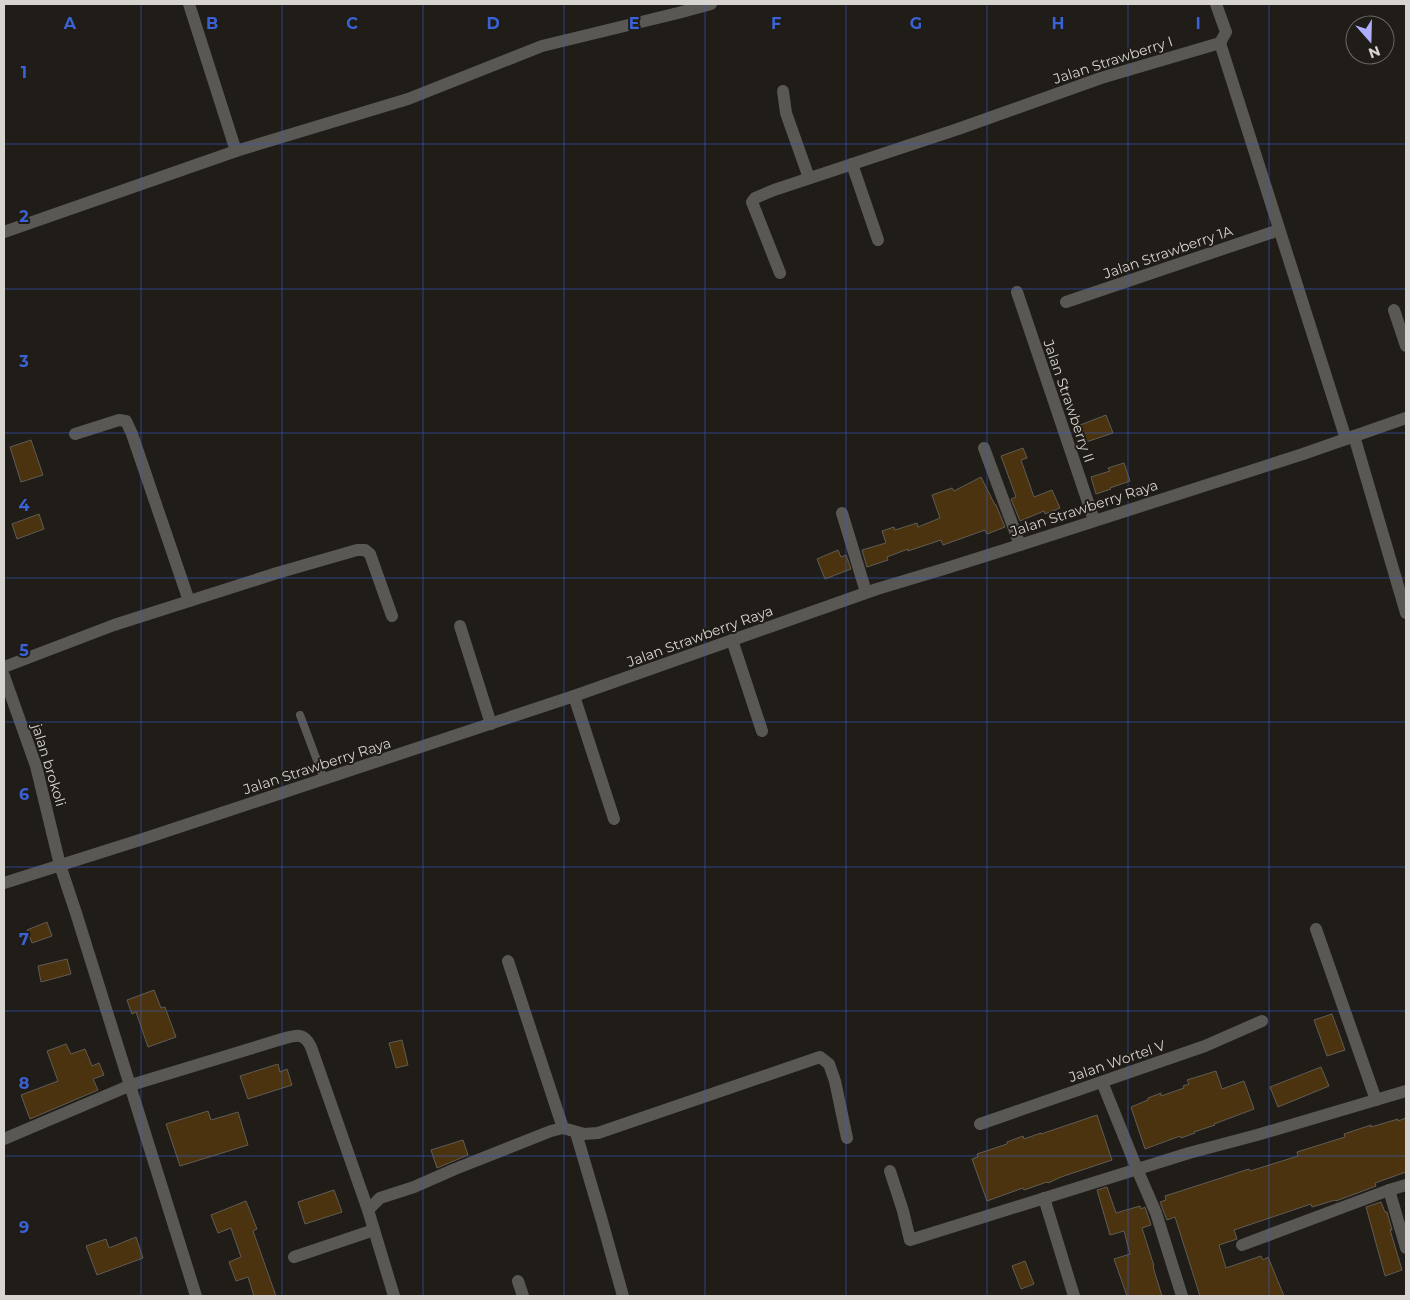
<svg xmlns="http://www.w3.org/2000/svg" width="1410" height="1300" font-family="Montserrat,sans-serif">
	<style>
		.building { fill: #4a330e; stroke: #605c55 }
		.lines { fill: none; stroke-linecap: round; stroke-linejoin: round }
		.service { stroke: #5a5855; stroke-width: 8 }
		.minor { stroke: #5a5855; stroke-width: 12 }
		.grid { fill: none; stroke: #3962d7; stroke-width: 1; stroke-opacity: 0.55 }
		.labels { text-anchor: middle; dominant-baseline: central; stroke-width: 4; stroke-linejoin: round; paint-order: stroke }
		.street-label { font-size: 14px; fill: #d8d5d1; stroke: #201c17 }
		.grid-label { font-size: 16px; text-anchor: middle; font-weight: bold; fill: #3962d7; stroke: #201c17; stroke-width: 4; stroke-linejoin: round; paint-order: stroke }
	</style>
	<rect width="100%" height="100%" fill="#201c17"/>
	<g class="building">
		<polygon points="1106,415 1113,433 1086,442 1080,425"/>
		<polygon points="31,440 43,475 21,482 10,447"/>
		<polygon points="1023,448 1027,458 1021,460 1034,497 1052,490 1060,508 1045,514 1044,511 1020,521 1011,499 1016,497 1001,456"/>
		<polygon points="1124,463 1130,481 1110,488 1111,489 1096,494 1091,477 1110,471 1108,468"/>
		<polygon points="981,477 995,505 996,505 1005,527 987,534 985,530 943,545 941,540 908,551 908,549 887,557 888,560 867,567 862,550 886,543 882,531 894,527 895,530 917,523 918,527 940,518 932,495 952,488 954,491"/>
		<polygon points="39,514 44,529 17,539 12,524"/>
		<polygon points="838,550 841,557 846,555 851,569 825,579 817,559"/>
		<polygon points="47,922 52,936 32,943 27,930"/>
		<polygon points="67,959 71,974 41,982 38,966"/>
		<polygon points="154,990 161,1008 165,1007 176,1037 148,1047 136,1012 132,1014 127,1000"/>
		<polygon points="1332,1014 1345,1050 1327,1056 1314,1020"/>
		<polygon points="402,1040 408,1065 396,1068 389,1043"/>
		<polygon points="66,1044 71,1054 85,1049 92,1066 99,1063 104,1075 93,1079 98,1090 30,1119 21,1095 58,1081 47,1051"/>
		<polygon points="278,1064 280,1072 287,1069 292,1085 248,1099 240,1076"/>
		<polygon points="1321,1067 1329,1086 1278,1107 1270,1087"/>
		<polygon points="1216,1071 1222,1089 1244,1081 1254,1109 1214,1124 1215,1125 1194,1132 1195,1133 1181,1138 1180,1136 1145,1149 1131,1107 1148,1100 1148,1098 1161,1093 1161,1096 1184,1088 1183,1086 1189,1084 1187,1080"/>
		<polygon points="208,1111 211,1120 238,1112 248,1145 180,1166 166,1124"/>
		<polygon points="1097,1115 1112,1160 1061,1177 1048,1183 1047,1182 1024,1190 1023,1188 987,1201 972,1159 978,1157 977,1154 1007,1144 1007,1142 1023,1136 1024,1139 1041,1133 1041,1134"/>
		<polygon points="1406,1118 1406,1172 1375,1183 1376,1186 1336,1201 1335,1200 1312,1207 1311,1204 1234,1230 1237,1239 1219,1245 1226,1268 1261,1256 1263,1260 1268,1257 1284,1296 1200,1296 1175,1217 1167,1220 1160,1202 1166,1200 1165,1196 1249,1169 1250,1171 1298,1156 1297,1152 1345,1137 1344,1134 1371,1125 1371,1127 1398,1119 1398,1121"/>
		<polygon points="463,1140 468,1155 437,1168 431,1150"/>
		<polygon points="1107,1187 1116,1213 1140,1206 1141,1209 1145,1207 1151,1225 1142,1228 1154,1266 1153,1267 1162,1296 1127,1296 1114,1259 1130,1254 1124,1231 1110,1235 1097,1190"/>
		<polygon points="334,1190 342,1212 305,1224 298,1202"/>
		<polygon points="246,1201 257,1229 253,1231 276,1296 254,1296 248,1277 236,1281 229,1262 241,1257 231,1228 218,1233 211,1215"/>
		<polygon points="1381,1202 1385,1212 1387,1212 1392,1230 1390,1230 1391,1233 1402,1270 1385,1276 1366,1207"/>
		<polygon points="136,1237 143,1258 97,1275 86,1246 106,1239 109,1248"/>
		<polygon points="1025,1261 1034,1284 1021,1289 1012,1266"/>
	</g>
	<g class="lines">
		<polyline class="service" points="300,715 324,779"/>
		<g class="minor">
			<polyline points="189,4 236,151"/>
			<polyline points="1216,4 1226,32 1220,43"/>
			<polyline points="783,91 786,113 809,178"/>
			<polyline points="852,164 878,240"/>
			<polyline points="4,232 236,151 408,99 542,46 678,13 711,4"/>
			<polyline points="780,273 752,202 755,198 774,190 958,129 1101,78 1220,43 1346,439"/>
			<polyline points="1017,292 1094,520"/>
			<polyline points="1066,302 1279,230"/>
			<polyline points="1394,310 1406,346"/>
			<polyline points="75,434 119,420 126,421 132,434 189,601"/>
			<polyline points="1354,436 1406,613"/>
			<polyline points="984,448 1020,545"/>
			<polyline points="842,513 866,592"/>
			<polyline points="460,626 491,724"/>
			<polyline points="732,640 762,731"/>
			<polyline points="4,667 114,625 277,573 357,550 365,550 370,554 392,616"/>
			<polyline points="4,676 36,766 60,865 76,913 196,1296"/>
			<polyline points="574,696 614,819"/>
			<polyline points="4,883 143,839 574,696 877,589 947,568 1020,545 1303,454 1406,418"/>
			<polyline points="1316,929 1376,1100"/>
			<polyline points="508,961 563,1128"/>
			<polyline points="1102,1082 1137,1169 1156,1213 1182,1296"/>
			<polyline points="980,1124 1205,1046 1262,1021"/>
			<polyline points="576,1133 602,1221 623,1296"/>
			<path d="M4 1139 131 1085 282 1039C297 1035 304 1032 311 1047L368 1210 394 1296"/>
			<polyline points="890,1171 903,1211 910,1240 1189,1153 1257,1135 1406,1091"/>
			<polyline points="1389,1190 1406,1248"/>
			<polyline points="1044,1198 1074,1296"/>
			<polyline points="368,1210 380,1198 414,1187 455,1169 551,1131 563,1128 584,1134 598,1133 820,1057 829,1064 835,1081 847,1138"/>
			<polyline points="1242,1245 1389,1190 1406,1185"/>
			<polyline points="294,1257 374,1230"/>
			<polyline points="518,1281 523,1296"/>
		</g>
	</g>
	<path class="grid" d="M141 4V1296M282 4V1296M423 4V1296M564 4V1296M705 4V1296M846 4V1296M987 4V1296M1128 4V1296M1269 4V1296M4 144H1406M4 289H1406M4 433H1406M4 578H1406M4 722H1406M4 867H1406M4 1011H1406M4 1156H1406"/>
	<g class="labels">
		<g class="street-label">
			<text transform="translate(1113 60) rotate(-18)">Jalan Strawberry I</text>
			<text transform="translate(1168 252) rotate(-19)">Jalan Strawberry 1A</text>
			<text transform="translate(1069 401) rotate(71)">Jalan Strawberry II</text>
			<text transform="translate(1084 508) rotate(-18)">Jalan Strawberry Raya</text>
			<text transform="translate(700 636) rotate(-20)">Jalan Strawberry Raya</text>
			<text transform="translate(49 765) rotate(73)">jalan brokoli</text>
			<text transform="translate(317 766) rotate(-18)">Jalan Strawberry Raya</text>
			<text transform="translate(1117 1061) rotate(-19)">Jalan Wortel V</text>
		</g>
	</g>
	<g class="grid-label">
		<text x="70" y="29">A</text>
		<text x="212" y="29">B</text>
		<text x="352" y="29">C</text>
		<text x="493" y="29">D</text>
		<text x="634" y="29">E</text>
		<text x="776" y="29">F</text>
		<text x="916" y="29">G</text>
		<text x="1058" y="29">H</text>
		<text x="1198" y="29">I</text>
		<text x="24" y="78">1</text>
		<text x="24" y="222">2</text>
		<text x="24" y="367">3</text>
		<text x="24" y="511">4</text>
		<text x="24" y="656">5</text>
		<text x="24" y="800">6</text>
		<text x="24" y="945">7</text>
		<text x="24" y="1089">8</text>
		<text x="24" y="1233">9</text>
	</g>
	<rect width="1410" height="1300" fill="none" stroke="#d8d5d1" stroke-width="10"/>
	<g transform="translate(1370 40) rotate(160)"><circle r="24" fill="#201c17" stroke="#6a6661"/>
	<path d="M0-4L9 19L0 12L-9 19Z" fill="#afaefa"/>
	<text y="-8" font-size="14" font-weight="bold" text-anchor="middle" fill="#d8d5d1">N</text>
	</g>
</svg>
